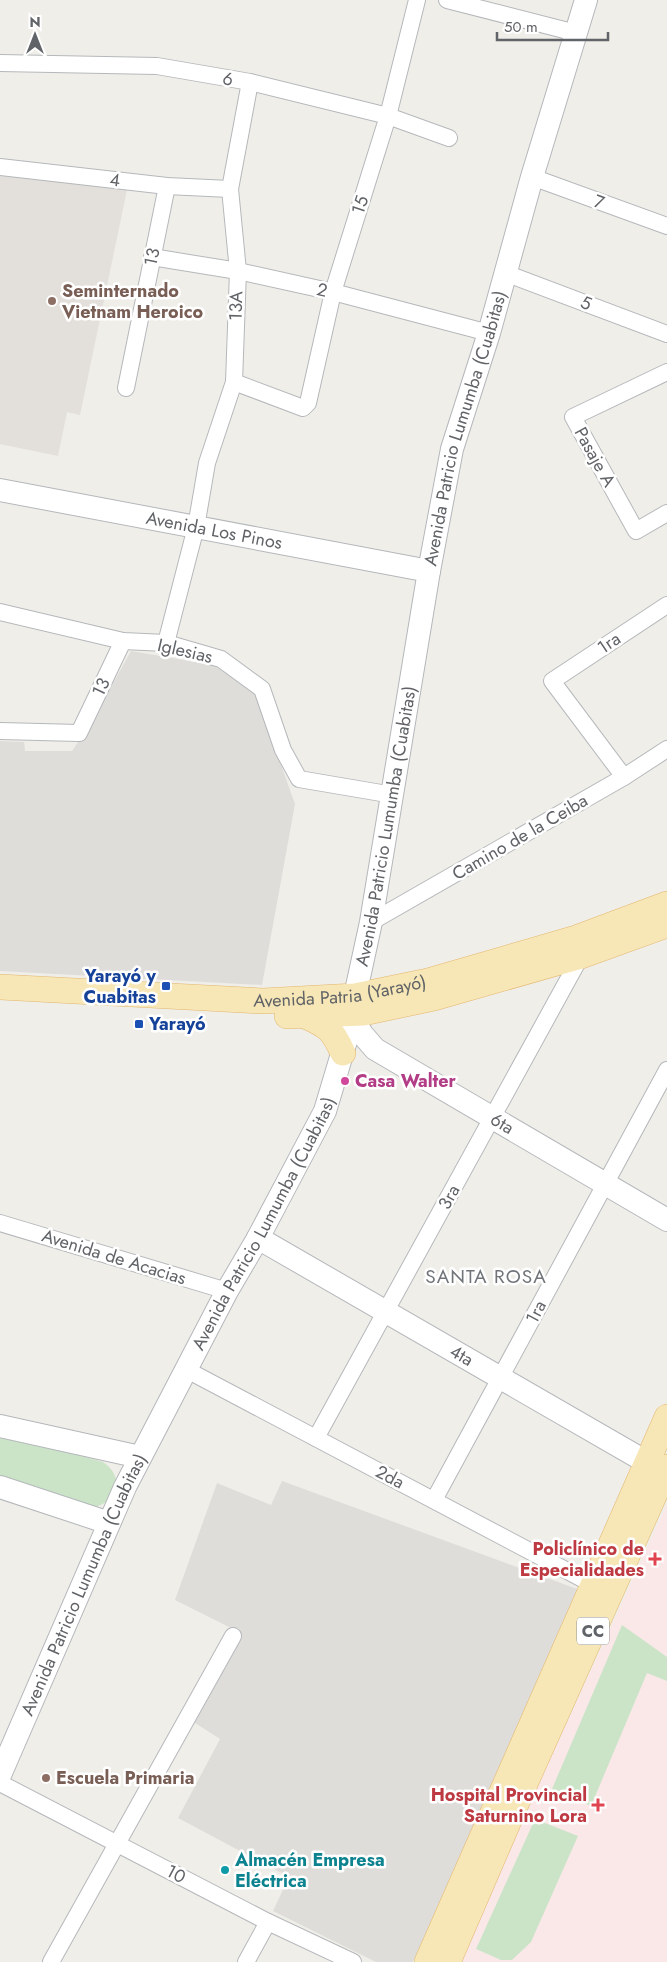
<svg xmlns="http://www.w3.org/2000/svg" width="667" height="1962" font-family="Jost,sans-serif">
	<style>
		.industrial { fill: #dfddda }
		.education { fill: #e3dfda }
		.medical { fill: #fae8e8 }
		.green { fill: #cbe4c8 }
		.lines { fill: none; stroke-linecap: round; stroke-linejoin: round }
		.street-casing { stroke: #b5b8bb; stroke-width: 18 }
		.secondary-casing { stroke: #b4b7bb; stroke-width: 24 }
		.primary-casing { stroke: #e3b76e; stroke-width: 26 }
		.street { stroke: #fff; stroke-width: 16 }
		.secondary { stroke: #fff; stroke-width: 22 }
		.primary { stroke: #f7e6b6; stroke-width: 25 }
		.education-dot { fill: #8d6e63; stroke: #fff; stroke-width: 2 }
		.transit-dot { fill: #1a4fb4; stroke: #fff; stroke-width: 2 }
		.hotel-dot { fill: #d1479c; stroke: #fff; stroke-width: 2 }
		.health-dot { fill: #e0444e; stroke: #fff; stroke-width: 2 }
		.culture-dot { fill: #0f9aa8; stroke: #fff; stroke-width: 2 }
		.labels { text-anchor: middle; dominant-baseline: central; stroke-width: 5; stroke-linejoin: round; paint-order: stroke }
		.shield { fill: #fff; stroke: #909295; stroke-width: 1 }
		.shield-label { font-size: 16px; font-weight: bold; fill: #606367 }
		.street-label { font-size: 18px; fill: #606367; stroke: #fff }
		.education-label { font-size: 18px; font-weight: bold; fill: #785e54; stroke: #fff; text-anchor: start }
		.transit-label { font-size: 18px; font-weight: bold; fill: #164399; stroke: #fff; text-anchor: end }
		.hotel-label { font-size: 18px; font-weight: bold; fill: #b23c85; stroke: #fff; text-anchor: start }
		.health-label { font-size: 18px; font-weight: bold; fill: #be3a42; stroke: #fff; text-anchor: end }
		.culture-label { font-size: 18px; font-weight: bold; fill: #0d838f; stroke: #fff; text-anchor: start }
		.neighbourhood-label { font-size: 19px; letter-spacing: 1px; fill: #717579; stroke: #fff }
	</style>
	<rect width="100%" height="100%" fill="#f0eee9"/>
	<g class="industrial">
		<polygon points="131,651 213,665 255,692 295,804 262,985 0,971 0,741 24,742 25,751 72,751 89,726"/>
		<polygon points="282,1481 580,1590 413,1962 376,1962 273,1911 289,1877 178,1818 220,1739 192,1721 235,1630 175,1600 217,1483 271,1505"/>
	</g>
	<polygon class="education" points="0,172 127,190 80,415 67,412 58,456 0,444"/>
	<polygon class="medical" points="667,1504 667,1962 456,1962 617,1614"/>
	<g class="green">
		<path d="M0 1432 103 1462C124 1476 119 1500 95 1507L0 1479Z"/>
		<polygon points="622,1625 667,1657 667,1681 647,1673 591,1806 552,1789"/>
		<polygon points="535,1819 578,1836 531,1942 512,1960 501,1960 476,1949"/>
	</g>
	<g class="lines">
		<g class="street-casing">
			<g id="street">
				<polyline points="447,0 576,33"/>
				<polyline points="0,63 157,66 250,82 388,116 449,138"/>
				<polyline points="0,167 167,186 230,189"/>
				<polyline points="532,177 667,226"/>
				<polyline points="152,257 238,271 333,292 489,333"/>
				<polyline points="505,273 667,334"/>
				<polyline points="667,372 573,417 636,531 667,513"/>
				<polyline points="234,382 303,408 308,403 333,292 388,116 417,0"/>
				<polyline points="126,388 167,186"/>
				<polyline points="0,612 123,641 166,643 221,659 262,689 283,750 299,779 393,795"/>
				<polyline points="166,643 196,527 207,463 234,382 238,271 230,189 250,82"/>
				<polyline points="0,731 79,733 123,641"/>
				<polyline points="624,777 552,681 667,605"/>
				<polyline points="371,922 624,777 667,749"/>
				<polyline points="0,1223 227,1291"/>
				<polyline points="187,1370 592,1584"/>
				<polyline points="316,1438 581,956"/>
				<polyline points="434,1500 667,1070"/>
				<polyline points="0,1783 268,1922 353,1962"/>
				<polyline points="51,1962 233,1636"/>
				<polyline points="246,1962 268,1922"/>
			</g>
		</g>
		<g class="secondary-casing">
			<g id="secondary">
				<path id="s1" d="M0 490 429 571"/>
				<path id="s2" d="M351 1014 362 1034 375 1049 667 1220"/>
				<path id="s3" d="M258 1238 662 1471"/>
				<polyline points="0,1426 140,1457"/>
				<polyline points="0,1487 109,1523"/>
				<path id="s4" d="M0 1775 125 1487 227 1291 258 1238 325 1111 351 1024V1014L371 922 429 571 452 449 489 333 532 177 586 0"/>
			</g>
		</g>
		<g class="primary-casing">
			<g id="primary">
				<path id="s5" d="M0 987 263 1001 355 996 428 981 576 938 667 904"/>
				<polyline points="287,1016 363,1013 434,998 581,956 667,925"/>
				<path d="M305 1016C329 1027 332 1029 343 1053"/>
				<polyline points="427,1962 667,1417"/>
				<polyline points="448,1962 520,1795 667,1467"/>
			</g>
		</g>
		<use href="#street" class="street"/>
		<use href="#secondary" class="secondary"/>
		<use href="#primary" class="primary"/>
	</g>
	<g class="education-dot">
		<circle cx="52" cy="301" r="5"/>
		<circle cx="46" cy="1778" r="5"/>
	</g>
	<g class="transit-dot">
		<rect x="161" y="981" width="10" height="10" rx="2.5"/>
		<rect x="134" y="1019" width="10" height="10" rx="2.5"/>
	</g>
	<circle class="hotel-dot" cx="345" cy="1081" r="5"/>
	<g class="health-dot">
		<path d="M652.5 1551.5h5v5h5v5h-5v5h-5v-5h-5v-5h5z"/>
		<path d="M595.5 1797.5h5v5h5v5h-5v5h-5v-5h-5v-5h5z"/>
	</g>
	<circle class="culture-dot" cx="225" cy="1870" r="5"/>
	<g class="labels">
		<rect class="shield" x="577" y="1617.5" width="32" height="27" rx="4"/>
		<g class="shield-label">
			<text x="593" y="1631">CC</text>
		</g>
		<g class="street-label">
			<text transform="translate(228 79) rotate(10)">6</text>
			<text transform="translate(115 180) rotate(7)">4</text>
			<text transform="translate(599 202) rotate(20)">7</text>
			<text transform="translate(360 205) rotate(-72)">15</text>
			<text transform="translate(152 257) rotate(-78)">13</text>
			<text transform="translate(322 290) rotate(13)">2</text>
			<text transform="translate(586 303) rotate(20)">5</text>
			<text transform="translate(236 306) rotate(-88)">13A</text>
			<text stroke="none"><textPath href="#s4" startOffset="1438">Avenida Patricio Lumumba (Cuabitas)</textPath></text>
			<text transform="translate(595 457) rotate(61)">Pasaje A</text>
			<text stroke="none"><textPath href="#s1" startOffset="218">Avenida Los Pinos</textPath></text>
			<text transform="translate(609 643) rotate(-34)">1ra</text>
			<text transform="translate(185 651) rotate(13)">Iglesias</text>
			<text transform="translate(101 687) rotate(-64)">13</text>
			<text stroke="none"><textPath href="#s4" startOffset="1032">Avenida Patricio Lumumba (Cuabitas)</textPath></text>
			<text transform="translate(520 837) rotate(-30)">Camino de la Ceiba</text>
			<text stroke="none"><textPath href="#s5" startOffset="341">Avenida Patria (Yarayó)</textPath></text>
			<text stroke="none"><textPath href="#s2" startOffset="190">6ta</textPath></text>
			<text transform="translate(449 1197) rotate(-61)">3ra</text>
			<text stroke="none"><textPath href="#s4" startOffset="612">Avenida Patricio Lumumba (Cuabitas)</textPath></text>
			<text transform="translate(114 1257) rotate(17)">Avenida de Acacias</text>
			<text transform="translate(536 1312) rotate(-62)">1ra</text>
			<text stroke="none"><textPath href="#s3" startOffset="235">4ta</textPath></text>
			<text transform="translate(390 1477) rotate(28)">2da</text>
			<text stroke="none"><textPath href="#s4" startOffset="208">Avenida Patricio Lumumba (Cuabitas)</textPath></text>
			<text transform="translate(176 1874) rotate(28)">10</text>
		</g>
		<g class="education-label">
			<text x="62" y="291">Seminternado<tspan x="62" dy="21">Vietnam Heroico</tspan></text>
			<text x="56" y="1778">Escuela Primaria</text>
		</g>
		<g class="transit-label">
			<text x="156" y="976">Yarayó y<tspan x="156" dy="21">Cuabitas</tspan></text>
			<text x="149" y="1024" text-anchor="start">Yarayó</text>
		</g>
		<g class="hotel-label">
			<text x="355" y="1081">Casa Walter</text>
		</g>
		<g class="health-label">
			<text x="644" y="1549">Policlínico de<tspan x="644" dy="21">Especialidades</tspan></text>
			<text x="587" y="1795">Hospital Provincial<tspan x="587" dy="21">Saturnino Lora</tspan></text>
		</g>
		<g class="culture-label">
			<text x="235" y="1860">Almacén Empresa<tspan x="235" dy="21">Eléctrica</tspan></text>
		</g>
		<g class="neighbourhood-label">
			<text x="486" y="1276">SANTA ROSA</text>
		</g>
	</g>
	<g transform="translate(35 35)" stroke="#ffffff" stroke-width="4" paint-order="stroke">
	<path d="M0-4L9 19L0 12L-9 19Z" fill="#606367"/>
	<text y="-8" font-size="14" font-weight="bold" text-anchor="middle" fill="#606367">N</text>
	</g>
	<path d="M497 32v8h111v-8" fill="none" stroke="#606367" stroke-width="2.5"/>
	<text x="504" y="32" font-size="15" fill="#606367" stroke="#ffffff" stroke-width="4" paint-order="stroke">50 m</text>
</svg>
